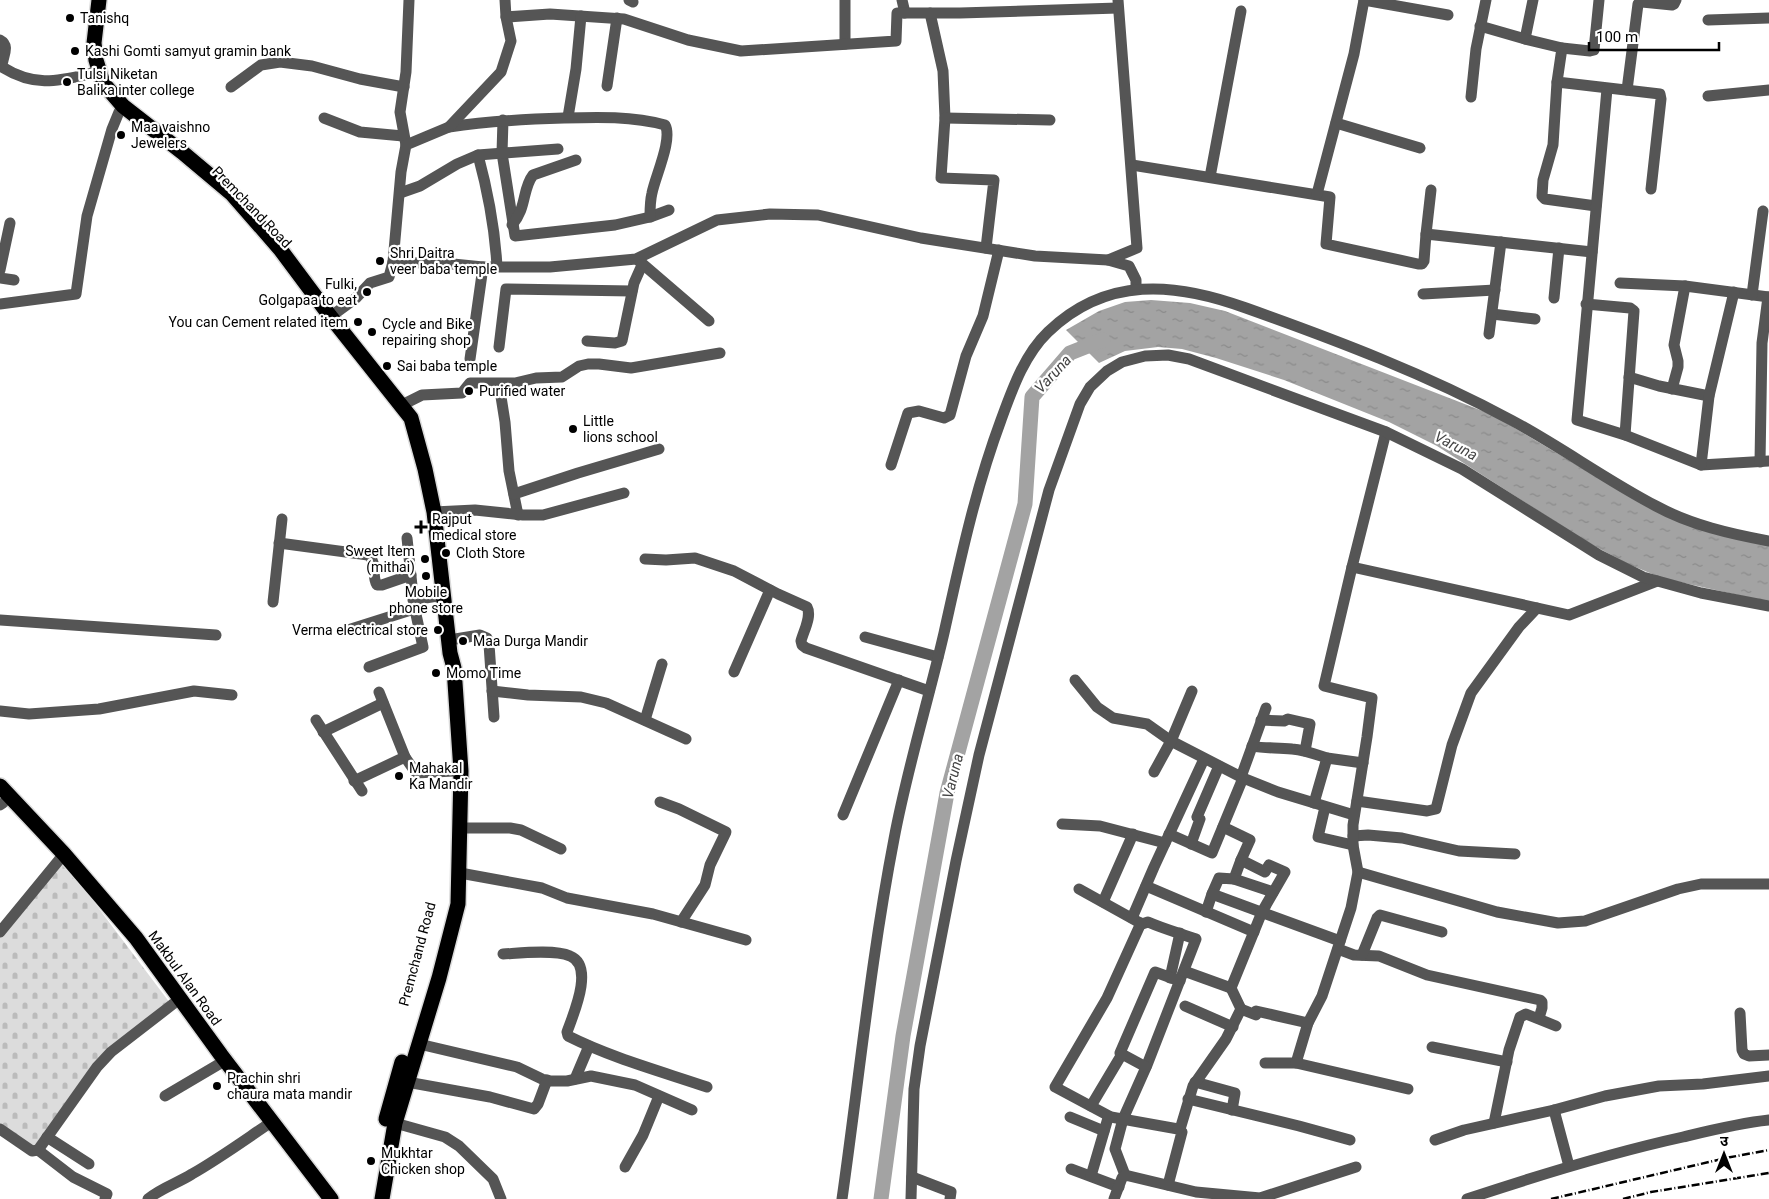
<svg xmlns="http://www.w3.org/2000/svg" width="1769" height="1199" font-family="Roboto,'Noto Sans Devanagari',sans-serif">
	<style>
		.cemetery { fill: url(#cemetery-stones) }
		.water { fill: url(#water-ripples) }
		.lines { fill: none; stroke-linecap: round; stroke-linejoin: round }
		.river { stroke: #a3a3a3; stroke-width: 15 }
		.highway-casing { stroke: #dbdbdb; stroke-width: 18 }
		.minor { stroke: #555; stroke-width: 11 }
		.highway { stroke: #000; stroke-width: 15 }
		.rail { stroke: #000; stroke-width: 2.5; stroke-dasharray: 8 2.5 1 2.5; stroke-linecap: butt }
		.poi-dot { fill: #000; stroke: #fff; stroke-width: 2 }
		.labels { text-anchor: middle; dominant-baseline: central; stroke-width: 4.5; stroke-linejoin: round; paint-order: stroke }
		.poi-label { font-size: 14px; fill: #000; stroke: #fff; text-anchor: start }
		.street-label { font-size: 14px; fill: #000; stroke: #fff }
		.water-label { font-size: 15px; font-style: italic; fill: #444; stroke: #fff }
	</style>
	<defs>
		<pattern id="cemetery-stones" width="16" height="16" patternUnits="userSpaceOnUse" patternTransform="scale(1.25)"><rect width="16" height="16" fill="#dcdcdc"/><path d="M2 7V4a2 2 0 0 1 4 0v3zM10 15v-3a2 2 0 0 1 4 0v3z" fill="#bbb"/></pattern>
		<pattern id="water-ripples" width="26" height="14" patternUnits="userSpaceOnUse" patternTransform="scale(1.25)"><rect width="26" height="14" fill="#a3a3a3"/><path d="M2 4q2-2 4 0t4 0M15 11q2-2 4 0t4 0" fill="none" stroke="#8b8b8b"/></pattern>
	</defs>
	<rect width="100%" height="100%" fill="#fff"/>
	<polygon class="cemetery" points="60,857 170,1003 91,1067 32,1149 0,1126 0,932"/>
	<polygon class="water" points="1151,300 1190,303 1225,311 1493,415 1646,506 1769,544 1769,602 1662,578 1628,564 1587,542 1437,446 1389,422 1284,380 1216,358 1182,349 1158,347 1125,351 1099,363 1066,330 1099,311 1125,302"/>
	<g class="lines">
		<polyline class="river" points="881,1199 903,1036 947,793 1025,504 1032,397 1070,353 1103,340"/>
		<g class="highway-casing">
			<g id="highway">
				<polyline points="99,0 94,43 96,60 103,83 123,106 182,152 232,194 280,249 330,316 411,418 425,469 434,512 450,653 454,668 461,771 458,904 439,978 395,1123 382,1199"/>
				<polyline points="0,786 64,854 136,938 221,1055 331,1199"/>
				<polyline points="386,1119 402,1062"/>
			</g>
		</g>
		<g class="minor">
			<polyline points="629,0 633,2"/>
			<polyline points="845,0 845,44"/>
			<polyline points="902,0 905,13"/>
			<polyline points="1364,0 1448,15"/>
			<polyline points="1533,0 1525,39 1562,48 1557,82 1660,94 1661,99 1651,189"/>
			<polyline points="930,13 943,71 945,118 941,178 994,180 986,248"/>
			<polyline points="506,17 550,14 624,19 688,40 741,51 896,41 897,13 960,13 1118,8"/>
			<polyline points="1708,20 1769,18"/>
			<polyline points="1480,26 1525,39"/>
			<path d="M0 40C11 46 2 57 2 67 37 89 61 80 98 72"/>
			<polyline points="1562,48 1590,51 1594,50 1599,0"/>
			<polyline points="1557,82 1553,145 1543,180 1542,196 1545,199 1596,206"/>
			<polyline points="607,86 617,18"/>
			<polyline points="231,87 261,65 280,62 312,66 360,79 404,87"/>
			<polyline points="1607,89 1577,420 1625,435 1701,465 1769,461"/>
			<polyline points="1627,90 1638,4 1642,2 1672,5 1674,4 1676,0"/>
			<polyline points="1708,96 1769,90"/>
			<polyline points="1471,97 1476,49 1486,0"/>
			<polyline points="568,117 576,69 581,16"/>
			<polyline points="324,118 360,132 403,136"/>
			<polyline points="945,118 1050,120"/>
			<polyline points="503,120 502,153 515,236 615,225 650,217 669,210"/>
			<polyline points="1336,123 1420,148"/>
			<path d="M449 127C489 121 524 119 564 118 597 117 633 116 665 125 673 139 655 177 652 193 650 201 650 209 650 217"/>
			<polyline points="406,145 400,112 406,72 409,0"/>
			<path d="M478 155C488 192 495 229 497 267"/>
			<polyline points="1132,165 1330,197 1326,244 1418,264 1422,264 1424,261 1426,234 1592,252"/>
			<polyline points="1210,177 1241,11"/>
			<polyline points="400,193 420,186 457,164 478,155 558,149"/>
			<polyline points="1317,194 1354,54 1364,0"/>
			<path d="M512 225C527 208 522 189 533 175L576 160"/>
			<polyline points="1426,234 1431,190"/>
			<polyline points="638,260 709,321"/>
			<polyline points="1108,260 1129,266 1136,280 1136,289"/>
			<polyline points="393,262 401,172 406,145 449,127 501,72 511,41 506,17 505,0"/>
			<polyline points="0,270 10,223"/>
			<polyline points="0,278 14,280"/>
			<polyline points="1620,283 1685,286 1769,297"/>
			<polyline points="1423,294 1495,290"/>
			<polyline points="1752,295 1763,211"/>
			<polyline points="1554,298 1559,248"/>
			<polyline points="0,304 76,294 87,216 112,129 119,112"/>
			<polyline points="1586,304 1630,308 1634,311 1625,435"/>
			<polyline points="1492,314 1535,319"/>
			<polyline points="326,320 356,298 370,283 389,277 393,262 453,264 483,267 550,267 636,259 717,220 770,214 818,215 921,238 1035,256 1108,260 1137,248 1118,0"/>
			<polyline points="1489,334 1501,242"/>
			<polyline points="587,341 615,343 622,341 634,283 642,265"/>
			<polyline points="499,347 506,289 632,291"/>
			<polyline points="470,359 483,267"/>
			<polyline points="1629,377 1659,386 1709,396"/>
			<polyline points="499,384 505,422 509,471 518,515"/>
			<polyline points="1672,389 1678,367 1678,361 1674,345 1685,286"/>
			<polyline points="402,405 422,395 462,393 470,383 515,383 536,378 562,377 579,366 588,364 599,364 631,368 720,353"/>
			<polyline points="1760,462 1762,343 1768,297"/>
			<polyline points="891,465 908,413 919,411 944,418 950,415 966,356 983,316 999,250"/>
			<polyline points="1701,465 1709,396 1734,292"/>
			<polyline points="514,494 578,473 659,449"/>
			<polyline points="434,512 475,510 523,515 543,515 624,493"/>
			<path d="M279 543 368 555C378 563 371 576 377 585H382L411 575"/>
			<path d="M645 559 666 560 695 558 734 571 778 594 807 607C812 616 804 630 801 641L802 645 806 648 929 691"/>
			<polyline points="1352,567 1569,615 1657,581"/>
			<polyline points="413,600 444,595"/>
			<polyline points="273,602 282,519"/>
			<polyline points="0,620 216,635"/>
			<polyline points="351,629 414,609"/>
			<polyline points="865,637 938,657"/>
			<polyline points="449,640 480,635 487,638 489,644 494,717"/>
			<polyline points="369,667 423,647 414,605 407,538"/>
			<polyline points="734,672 770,590"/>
			<polyline points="1075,680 1097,707 1113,718 1147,724 1171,741 1243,778 1278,792 1354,815"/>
			<polyline points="492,691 528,695 581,697 606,703 686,739"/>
			<polyline points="379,692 405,757"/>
			<polyline points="0,711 29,714 99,709 194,691 232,695"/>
			<polyline points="316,720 362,791"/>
			<polyline points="645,720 662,664"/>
			<polyline points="1261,720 1284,721 1288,719 1310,724 1305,751"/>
			<polyline points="323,732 383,703"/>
			<path d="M1252 746C1265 749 1278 747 1292 749 1304 750 1315 754 1327 758"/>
			<polyline points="1154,772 1171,741 1192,691"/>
			<polyline points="1241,777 1266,708"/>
			<polyline points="354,781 405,757 416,773 453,771"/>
			<polyline points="1357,801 1427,811 1436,809 1452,745 1471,693 1519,627 1537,608"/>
			<polyline points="660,802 679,809 726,832 710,865 705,885 681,922"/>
			<polyline points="1314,803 1327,758 1363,763"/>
			<polyline points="0,805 3,803"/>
			<polyline points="1325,807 1318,837 1353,845"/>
			<polyline points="843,815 899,680"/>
			<polyline points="1062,824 1100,826 1165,843"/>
			<polyline points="1223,827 1250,840 1241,860 1265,872 1269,865 1285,872 1262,912 1231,988 1241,1009"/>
			<polyline points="461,828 510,828 521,830 561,849"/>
			<polyline points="1169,834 1212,853 1243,778"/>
			<polyline points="1353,836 1368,835 1402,838 1459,851 1515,854"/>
			<polyline points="1191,844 1200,819 1197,817 1219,766"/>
			<polyline points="1241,860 1234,879 1273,892"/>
			<polyline points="1358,872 1497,912 1558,923 1585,921 1678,889 1701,884 1769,884"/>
			<polyline points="460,873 542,888 567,898 653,914 746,940"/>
			<polyline points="1146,886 1254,932"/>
			<path d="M1079 889 1142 924 1148 922C1164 929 1179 933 1196 939L1147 1065 1123 1119 1115 1149 1125 1175"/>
			<polyline points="1212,894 1219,878 1234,879"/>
			<polyline points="1103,902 1133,834"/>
			<polyline points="1206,912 1212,894 1340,941"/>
			<polyline points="1132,918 1154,867 1204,759"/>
			<polyline points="1141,923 1107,998 1055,1087 1111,1117 1178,1129 1182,1132 1168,1185"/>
			<polyline points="0,932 64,854"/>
			<polyline points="1338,949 1354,955 1379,956 1427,975 1540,1000 1542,1002 1542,1008 1539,1018"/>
			<path d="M503 954C520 953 555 949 570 956 595 966 573 1015 567 1032L568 1036C612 1058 660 1071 707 1087"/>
			<polyline points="1362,955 1377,918 1380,915 1442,932"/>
			<polyline points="1184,971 1231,988"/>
			<polyline points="1170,978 1180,933"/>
			<polyline points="1185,1006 1233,1027"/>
			<polyline points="1740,1013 1742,1050 1744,1054 1749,1056 1769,1055"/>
			<polyline points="419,1044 517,1067 542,1079 550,1081 567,1081 591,1076 635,1085 692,1110"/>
			<polyline points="1432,1047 1507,1062"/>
			<polyline points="1265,1063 1296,1063 1308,1023 1322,996 1351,908 1358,872 1353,845 1353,825 1367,737 1372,698 1324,686 1352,567 1386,432"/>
			<polyline points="1296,1063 1408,1089"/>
			<polyline points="1146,1067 1120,1053 1155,972 1180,981"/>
			<polyline points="575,1079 589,1046"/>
			<polyline points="407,1082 490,1097 534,1109 538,1104 547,1080"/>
			<polyline points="1195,1082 1235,1093 1232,1110"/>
			<polyline points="165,1096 226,1060"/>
			<polyline points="1188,1099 1299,1126 1350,1140"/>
			<polyline points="1091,1106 1122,1054"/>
			<polyline points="1554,1110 1605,1096 1659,1086 1703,1084 1769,1076"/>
			<polyline points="1070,1117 1104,1131"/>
			<polyline points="395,1123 445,1137 459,1146 493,1179 501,1199"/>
			<polyline points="1494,1123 1509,1050 1520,1017 1526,1014 1556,1026"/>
			<polyline points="0,1129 32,1151 38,1150 97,1067 111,1052 173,1004"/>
			<polyline points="1178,1129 1181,1126 1193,1086 1226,1039 1241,1009 1256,1015 1256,1011 1308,1023"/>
			<polyline points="47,1137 89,1164"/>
			<polyline points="1435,1140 1464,1130 1554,1110 1569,1166"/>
			<polyline points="38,1150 73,1177 107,1194 105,1199"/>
			<polyline points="625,1167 643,1135 659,1096"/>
			<polyline points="1071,1169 1119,1187"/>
			<polyline points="1091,1176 1108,1118 1111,1117"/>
			<polyline points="912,1177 951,1192 950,1199"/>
			<path d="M148 1199C161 1188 178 1183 192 1174 220 1158 246 1139 273 1121"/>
			<path d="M842 1199C859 1079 871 958 894 839 907 769 928 702 944 633 960 561 975 490 1001 420 1012 390 1024 355 1048 332 1106 276 1175 282 1246 308 1336 340 1426 374 1511 420 1560 446 1606 480 1656 506 1691 525 1731 534 1769 541"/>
			<polyline points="911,1199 914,1089 920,1046 956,861 979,755 1049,490 1080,404 1090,387 1107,371 1122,362 1145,356 1168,355 1189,359 1386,432 1462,469 1599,555 1643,577 1701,593 1769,606"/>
			<polyline points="1114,1199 1122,1178 1125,1175 1196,1192 1260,1198 1356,1167"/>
			<path d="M1467 1199C1539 1175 1610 1153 1683 1137 1712 1130 1740 1123 1769 1120"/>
		</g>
		<use href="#highway" class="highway"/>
		<g class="rail">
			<polyline points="1551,1199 1726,1158 1769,1150"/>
			<polyline points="1623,1199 1651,1192 1769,1173"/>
		</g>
	</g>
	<g class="poi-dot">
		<circle cx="70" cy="18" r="5"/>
		<circle cx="75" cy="51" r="5"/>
		<circle cx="67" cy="82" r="5"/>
		<circle cx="121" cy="135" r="5"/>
		<circle cx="380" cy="261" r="5"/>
		<circle cx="367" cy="292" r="5"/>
		<circle cx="358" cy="322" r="5"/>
		<circle cx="372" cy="332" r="5"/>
		<circle cx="387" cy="366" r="5"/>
		<circle cx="469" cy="391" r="5"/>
		<circle cx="573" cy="429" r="5"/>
		<path d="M418.5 519.5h5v5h5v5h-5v5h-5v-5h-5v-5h5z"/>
		<circle cx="446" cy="553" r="5"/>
		<circle cx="425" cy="559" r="5"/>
		<circle cx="426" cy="576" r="5"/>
		<circle cx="438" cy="630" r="5"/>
		<circle cx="463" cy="641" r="5"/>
		<circle cx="436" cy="673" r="5"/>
		<circle cx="399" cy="776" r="5"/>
		<circle cx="217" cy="1086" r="5"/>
		<circle cx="371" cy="1161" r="5"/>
	</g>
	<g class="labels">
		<g class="poi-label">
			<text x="80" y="18">Tanishq</text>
			<text x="85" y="51">Kashi Gomti samyut gramin bank</text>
			<text x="77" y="74">Tulsi Niketan<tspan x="77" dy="16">Balika inter college</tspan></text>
			<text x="131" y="127">Maa vaishno<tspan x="131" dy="16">Jewelers</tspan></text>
			<text x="390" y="253">Shri Daitra<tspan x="390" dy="16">veer baba temple</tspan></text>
			<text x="357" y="284" text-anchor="end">Fulki,<tspan x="357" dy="16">Golgapaa to eat</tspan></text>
			<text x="348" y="322" text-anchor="end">You can Cement related item</text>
			<text x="382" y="324">Cycle and Bike<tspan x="382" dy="16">repairing shop</tspan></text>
			<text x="397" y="366">Sai baba temple</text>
			<text x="479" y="391">Purified water</text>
			<text x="583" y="421">Little<tspan x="583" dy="16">lions school</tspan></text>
			<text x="432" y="519">Rajput<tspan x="432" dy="16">medical store</tspan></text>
			<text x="415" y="551" text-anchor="end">Sweet Item<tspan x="415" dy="16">(mithai)</tspan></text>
			<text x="456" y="553">Cloth Store</text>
			<text x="426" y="592" text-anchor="middle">Mobile<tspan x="426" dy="16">phone store</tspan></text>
			<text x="428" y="630" text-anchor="end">Verma electrical store</text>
			<text x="473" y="641">Maa Durga Mandir</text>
			<text x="446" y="673">Momo Time</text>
			<text x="409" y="768">Mahakal<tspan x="409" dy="16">Ka Mandir</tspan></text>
			<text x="227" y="1078">Prachin shri<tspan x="227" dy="16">chaura mata mandir</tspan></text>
			<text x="381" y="1153">Mukhtar<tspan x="381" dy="16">Chicken shop</tspan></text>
		</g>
		<g class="street-label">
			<text transform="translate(252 207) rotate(46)">Premchand Road</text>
			<text transform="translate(417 954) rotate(-75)">Premchand Road</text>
			<text transform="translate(185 978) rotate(54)">Makbul Alan Road</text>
		</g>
		<g class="water-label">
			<text transform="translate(1053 374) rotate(-47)">Varuna</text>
			<text transform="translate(1456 446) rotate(27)">Varuna</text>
			<text transform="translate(953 776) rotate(-76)">Varuna</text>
		</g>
	</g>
	<g transform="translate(1724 1154)" stroke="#ffffff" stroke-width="4" paint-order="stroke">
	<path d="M0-4L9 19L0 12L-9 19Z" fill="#000000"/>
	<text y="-8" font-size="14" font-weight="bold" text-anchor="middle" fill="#000000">उ</text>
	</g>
	<path d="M1589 42v8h130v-8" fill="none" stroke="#000000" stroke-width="2.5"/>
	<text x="1596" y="42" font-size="15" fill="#000000" stroke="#ffffff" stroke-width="4" paint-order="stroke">100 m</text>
</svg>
